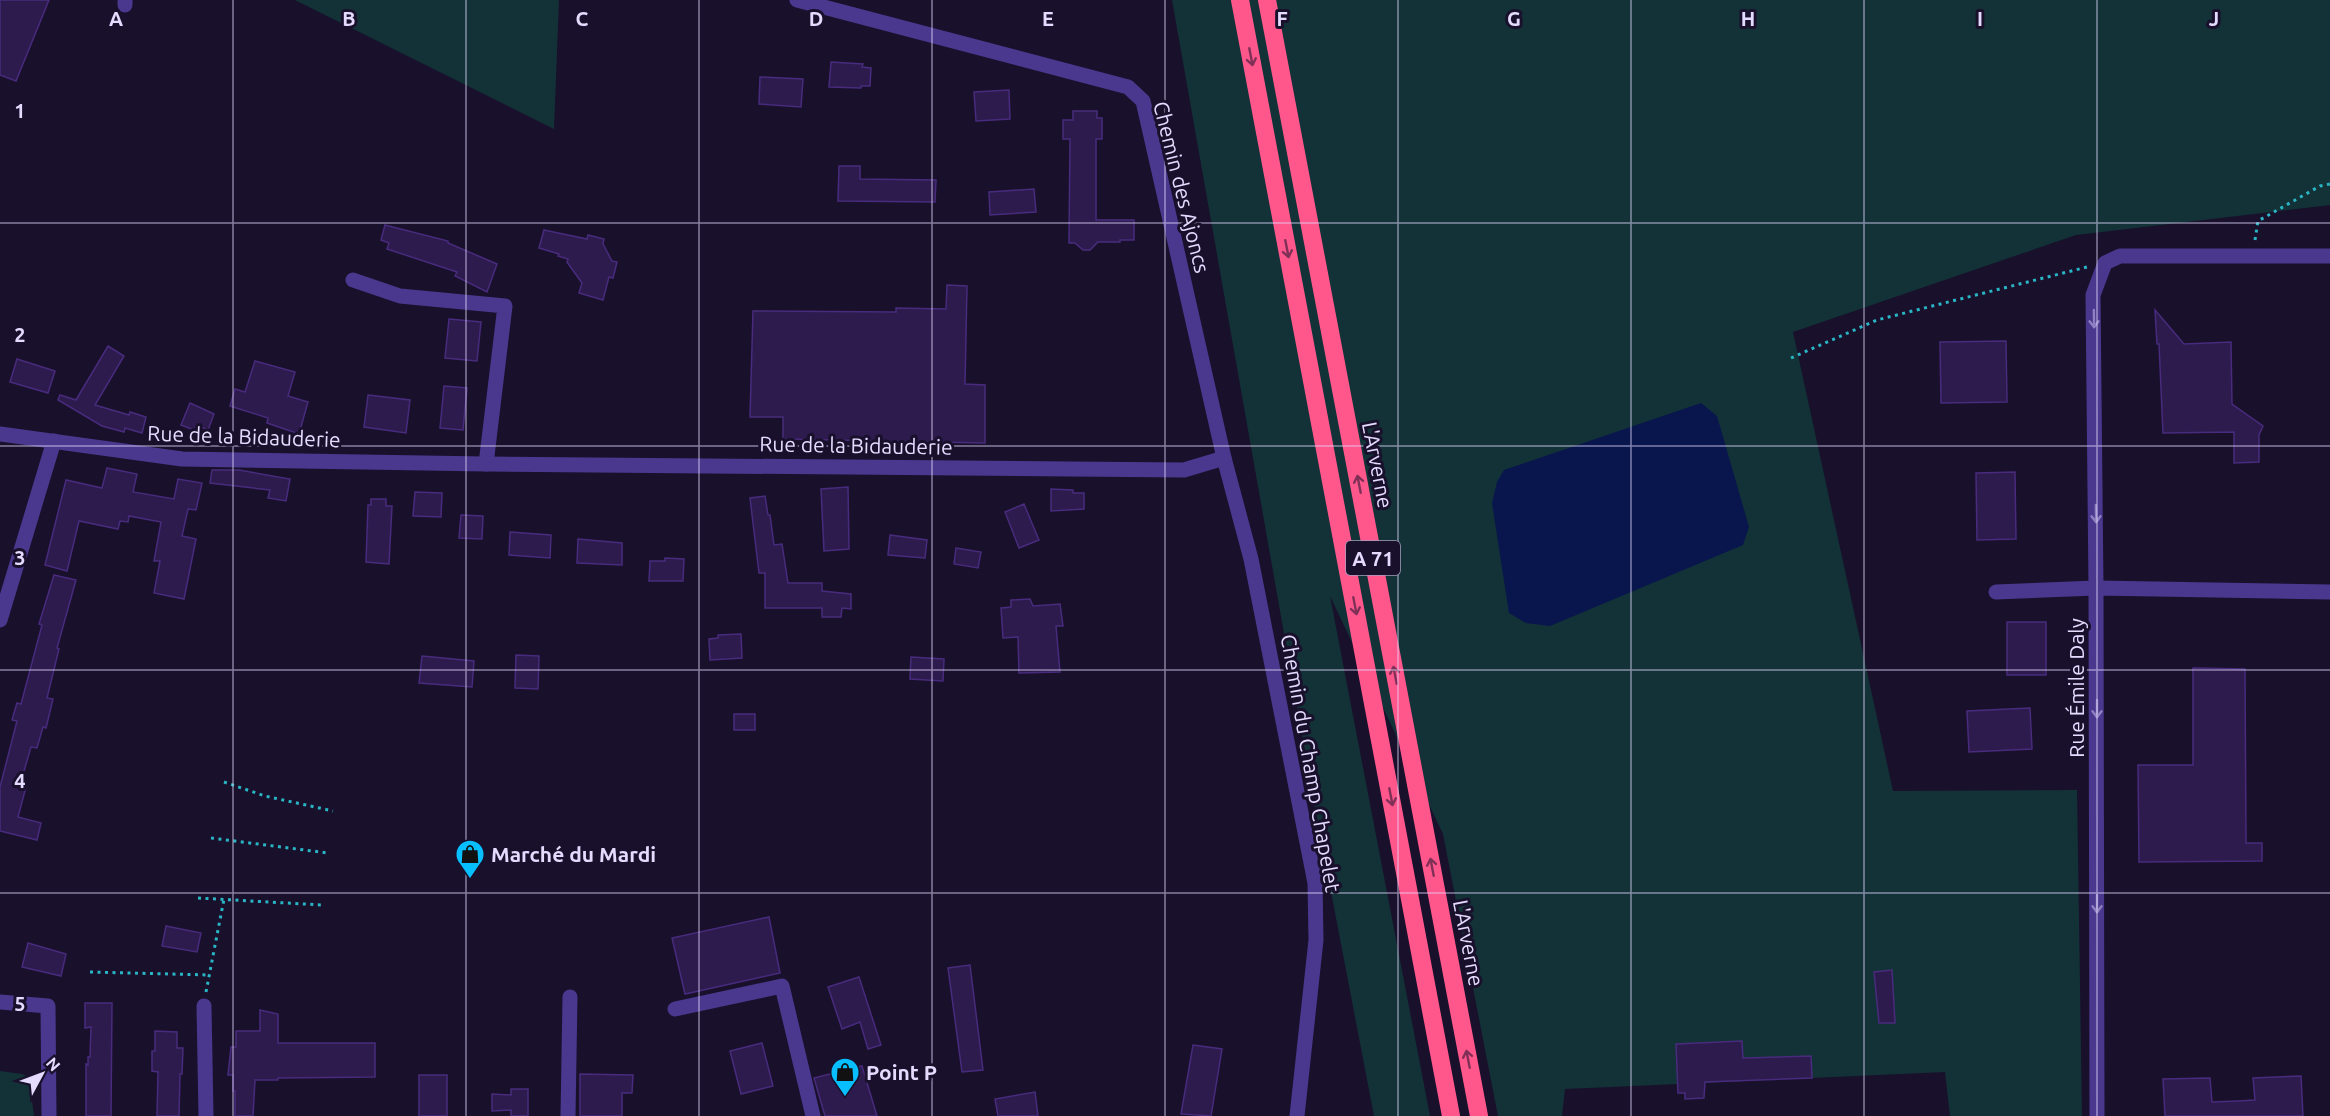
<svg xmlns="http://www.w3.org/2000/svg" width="2330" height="1116" font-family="Ubuntu,sans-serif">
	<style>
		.green { fill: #123237 }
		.water { fill: #08164d }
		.building { fill: #2d1b4e; stroke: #482b7c; stroke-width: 1.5 }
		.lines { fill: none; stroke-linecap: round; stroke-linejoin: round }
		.path { stroke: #2ab5c4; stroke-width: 3; stroke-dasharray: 3 4.5; stroke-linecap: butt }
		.minor { stroke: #49388e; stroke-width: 15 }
		.highway { stroke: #ff568c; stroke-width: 18 }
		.oneway { stroke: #803057 }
		.oneway2 { stroke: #8f81c1 }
		.grid { fill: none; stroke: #e5dbff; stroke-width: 1.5; stroke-opacity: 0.55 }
		.labels { text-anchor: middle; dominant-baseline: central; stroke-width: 6; stroke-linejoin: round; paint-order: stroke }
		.shield { fill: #19102c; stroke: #a89ec0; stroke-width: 1.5 }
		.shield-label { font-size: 20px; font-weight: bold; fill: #e5dbff }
		.street-label { font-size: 21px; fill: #e5dbff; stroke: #19102c }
		.poi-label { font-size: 21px; font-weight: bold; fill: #e5dbff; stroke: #19102c; text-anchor: start }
		.grid-label { font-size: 20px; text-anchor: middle; font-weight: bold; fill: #e5dbff; stroke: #19102c; stroke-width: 6; stroke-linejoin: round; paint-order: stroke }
	</style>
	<rect width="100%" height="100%" fill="#19102c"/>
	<g class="green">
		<polygon points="295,0 559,0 554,129"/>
		<polygon points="1172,0 2330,0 2330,205 2076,235 1793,332 1893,791 2077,790 2082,1116 1950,1116 1945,1072 1565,1089 1562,1116 1498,1116 1443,834 1330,596 1430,1116 1374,1116 1314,803"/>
		<polygon points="0,1071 22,1074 29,1077 34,1116 0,1116"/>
	</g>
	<polygon class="water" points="1701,403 1717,416 1749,527 1743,545 1550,626 1526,623 1509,613 1492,503 1497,482 1504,470"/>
	<g class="building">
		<polygon points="0,0 49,0 16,81 0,75"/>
		<polygon points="831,62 863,64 862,67 871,68 870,86 861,86 861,88 829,87"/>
		<polygon points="760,77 803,79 801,107 759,104"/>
		<polygon points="1009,90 1010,119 976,121 974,92"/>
		<polygon points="1073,111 1097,111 1097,118 1102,118 1102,139 1096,139 1096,220 1134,220 1134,240 1120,240 1120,242 1098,242 1090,250 1083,250 1075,243 1069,243 1070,139 1063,139 1063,120 1073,120"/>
		<polygon points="839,166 860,166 860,179 936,180 935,202 838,201"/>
		<polygon points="1034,189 1036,212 990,215 989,192"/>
		<polygon points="385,225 448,241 448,243 497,264 487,292 455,276 457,272 387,249 389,243 381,240"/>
		<polygon points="544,230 587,239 588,235 604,239 603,244 612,261 617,262 613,278 609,277 603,300 579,293 582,283 567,262 568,259 558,256 559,254 539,248"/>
		<polygon points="947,285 967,286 965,384 985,385 985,443 783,439 783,417 750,417 753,311 896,312 896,308 946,309"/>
		<polygon points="2155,310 2184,344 2231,342 2232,404 2263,426 2259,435 2259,462 2234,463 2234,432 2163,433 2159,344 2157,344"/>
		<polygon points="449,319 481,322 477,361 445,358"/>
		<polygon points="2006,341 2007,402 1941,403 1940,342"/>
		<polygon points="108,346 124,356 95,405 129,415 130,412 146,417 142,433 125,428 124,432 102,426 58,400 60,395 76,400"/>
		<polygon points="17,359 55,371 48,393 10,382"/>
		<polygon points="255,361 295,372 288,396 308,402 299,434 267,423 268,418 230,406 235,389 245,392"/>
		<polygon points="444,386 467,388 463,430 440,428"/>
		<polygon points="368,395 410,400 406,433 364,427"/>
		<polygon points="190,403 214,414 208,430 196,425 194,430 181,425"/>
		<polygon points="107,468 137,474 133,492 174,499 178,479 202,483 196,510 188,509 182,536 196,539 184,599 154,593 160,561 154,561 161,522 129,516 128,522 120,521 118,529 79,521 67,571 45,565 66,480 102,488"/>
		<polygon points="212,470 239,470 290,479 286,501 268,498 270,490 210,483"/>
		<polygon points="2015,472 2016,539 1977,540 1976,473"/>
		<polygon points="848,487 849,549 824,551 821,489"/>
		<polygon points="1051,489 1073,490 1073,493 1084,493 1084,509 1051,511"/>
		<polygon points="415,492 442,493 441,517 413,516"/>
		<polygon points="765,496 768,515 770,515 774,545 782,544 788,583 822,583 822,591 851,594 851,609 842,608 841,617 822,617 822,608 765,608 765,573 759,573 750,498"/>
		<polygon points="371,499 386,499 386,506 392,506 389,564 366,562 368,505 371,505"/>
		<polygon points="1024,504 1039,540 1019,548 1005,512"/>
		<polygon points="461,515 483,516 482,539 459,538"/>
		<polygon points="510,532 551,535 550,558 509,555"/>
		<polygon points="890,535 927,540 925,558 888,555"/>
		<polygon points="578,539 622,543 622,565 577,563"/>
		<polygon points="956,548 981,552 978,568 954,564"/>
		<polygon points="665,558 684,559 683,581 649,581 650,561 665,561"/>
		<polygon points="54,575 76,580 57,648 59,649 47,698 53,699 46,728 43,727 37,748 31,747 20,785 26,787 18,817 41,823 37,840 0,831 0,787 17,721 12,720 17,703 21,704 42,625 39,624"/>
		<polygon points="1030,599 1033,606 1060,604 1063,626 1056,626 1060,672 1019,673 1018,637 1003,638 1001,608 1011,607 1011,600"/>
		<rect x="2007" y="622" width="39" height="53"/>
		<polygon points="741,634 742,658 710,660 709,639 718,638 718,635"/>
		<polygon points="516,655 539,656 538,689 515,688"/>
		<polygon points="422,656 474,661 472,687 419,683"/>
		<polygon points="911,657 944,659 943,681 910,679"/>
		<polygon points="2193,668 2245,669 2246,843 2262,843 2262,861 2139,862 2138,765 2193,765"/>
		<polygon points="2030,708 2032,749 1969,752 1967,711"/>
		<rect x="734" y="714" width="21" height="16"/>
		<polygon points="769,917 780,973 685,994 672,938"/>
		<polygon points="166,926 201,933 197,952 162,946"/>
		<polygon points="28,943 66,954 61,976 22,967"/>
		<polygon points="970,965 983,1070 962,1072 948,968"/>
		<polygon points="1892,970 1895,1023 1879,1023 1874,972"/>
		<polygon points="859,977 881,1045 868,1049 860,1022 842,1029 828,987"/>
		<polygon points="85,1003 112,1003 111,1116 86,1116 86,1064 88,1065 88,1057 90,1057 91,1027 85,1028"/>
		<polygon points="260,1010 278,1014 278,1043 375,1043 375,1077 278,1078 278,1080 255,1080 253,1116 235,1116 235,1091 233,1091 233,1075 228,1075 231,1047 236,1047 236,1031 260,1031"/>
		<polygon points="155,1031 177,1032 177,1048 183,1048 182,1074 180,1074 179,1116 157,1116 158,1072 152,1071 152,1051 155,1051"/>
		<polygon points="1742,1041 1743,1058 1811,1056 1812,1078 1705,1082 1704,1098 1685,1099 1685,1093 1678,1093 1676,1044"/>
		<polygon points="762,1043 773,1086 741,1094 730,1051"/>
		<polygon points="1193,1045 1222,1049 1211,1116 1181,1114"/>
		<polygon points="862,1066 877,1116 825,1116 814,1078"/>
		<polygon points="580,1074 633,1075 632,1093 622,1093 622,1116 580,1116"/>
		<rect x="419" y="1075" width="28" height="41"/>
		<polygon points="2301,1076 2303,1116 2165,1116 2163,1079 2210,1078 2212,1102 2238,1101 2255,1100 2253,1078"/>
		<polygon points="511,1089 528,1089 528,1116 511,1116 511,1110 492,1111 492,1094 511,1095"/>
		<polygon points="1035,1092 1038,1116 998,1116 995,1099"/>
	</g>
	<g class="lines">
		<g class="path">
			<polyline points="2255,240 2258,221 2320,186 2330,184"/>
			<polyline points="1791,358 1877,320 2087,267"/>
			<polyline points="224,782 265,796 333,811"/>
			<polyline points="211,838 328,853"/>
			<polyline points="198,898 322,905"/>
			<polyline points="90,972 210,975"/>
			<polyline points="206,992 224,899"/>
		</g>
		<g class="minor">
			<polyline points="797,0 1128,87 1143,101 1224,458 1251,559 1315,883 1316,940 1297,1116"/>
			<polyline points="125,5 125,0"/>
			<polyline points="353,280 400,296 505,306 486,464"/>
			<polyline points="0,434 182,459 486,464 1184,470 1224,458"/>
			<polyline points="1996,592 2096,588 2330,592"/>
			<polyline points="0,620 54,441"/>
			<polyline points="0,1002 48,1006 49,1116"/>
			<polyline points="204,1006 206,1116"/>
			<polyline points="675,1009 782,986 813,1116"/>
			<polyline points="568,1116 570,997"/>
			<polyline points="2097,1116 2096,588 2093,295 2105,263 2120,256 2330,256"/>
		</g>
		<g class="highway">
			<polyline points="1240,0 1451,1116"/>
			<polyline points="1267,0 1479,1116"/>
		</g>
	</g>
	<defs><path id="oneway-shaft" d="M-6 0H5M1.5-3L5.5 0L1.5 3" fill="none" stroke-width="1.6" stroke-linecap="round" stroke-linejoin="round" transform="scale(1.5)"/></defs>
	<g class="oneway">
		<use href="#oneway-shaft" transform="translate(1251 57) rotate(79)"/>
		<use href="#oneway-shaft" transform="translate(1287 249) rotate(79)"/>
		<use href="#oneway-shaft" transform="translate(1359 484) rotate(-101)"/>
		<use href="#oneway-shaft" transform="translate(1355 606) rotate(79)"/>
		<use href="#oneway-shaft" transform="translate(1395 675) rotate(-101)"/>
		<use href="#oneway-shaft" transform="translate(1391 797) rotate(79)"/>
		<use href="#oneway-shaft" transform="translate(1432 867) rotate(-101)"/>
		<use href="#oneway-shaft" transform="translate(1468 1059) rotate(-101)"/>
	</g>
	<g class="oneway2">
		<use href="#oneway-shaft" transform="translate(2094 319) rotate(89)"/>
		<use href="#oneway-shaft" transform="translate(2096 514) rotate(89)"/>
		<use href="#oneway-shaft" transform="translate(2097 709) rotate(90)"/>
		<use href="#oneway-shaft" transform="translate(2097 904) rotate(90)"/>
	</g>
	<path class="grid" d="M233 0V1116M466 0V1116M699 0V1116M932 0V1116M1165 0V1116M1398 0V1116M1631 0V1116M1864 0V1116M2097 0V1116M0 223H2330M0 446H2330M0 670H2330M0 893H2330"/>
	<defs>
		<g id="shop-pin" transform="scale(1.5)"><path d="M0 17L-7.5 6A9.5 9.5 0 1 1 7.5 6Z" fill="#07beff" stroke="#19102c"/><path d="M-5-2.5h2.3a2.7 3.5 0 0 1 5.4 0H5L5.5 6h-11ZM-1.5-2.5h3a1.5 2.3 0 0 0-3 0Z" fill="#111"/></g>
	</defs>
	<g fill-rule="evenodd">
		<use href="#shop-pin" x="470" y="854"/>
		<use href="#shop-pin" x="845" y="1072"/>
	</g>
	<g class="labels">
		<rect class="shield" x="1346" y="541" width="54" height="34" rx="4.5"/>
		<g class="shield-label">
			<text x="1373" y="558">A 71</text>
		</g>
		<g class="street-label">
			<text transform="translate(1182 187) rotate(76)">Chemin des Ajoncs</text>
			<text transform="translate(244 436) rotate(2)">Rue de la Bidauderie</text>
			<text transform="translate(856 445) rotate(1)">Rue de la Bidauderie</text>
			<text transform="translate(1378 465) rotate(79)">L'Arverne</text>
			<text transform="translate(2076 688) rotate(-90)">Rue Émile Daly</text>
			<text transform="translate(1311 763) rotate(80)">Chemin du Champ Chapelet</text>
			<text transform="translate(1469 943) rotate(79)">L'Arverne</text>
		</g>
		<g class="poi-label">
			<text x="491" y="854">Marché du Mardi</text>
			<text x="866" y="1072">Point P</text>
		</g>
	</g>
	<g class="grid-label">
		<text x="116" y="26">A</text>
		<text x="349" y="26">B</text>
		<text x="582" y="26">C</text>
		<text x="816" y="26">D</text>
		<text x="1048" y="26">E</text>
		<text x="1282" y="26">F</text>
		<text x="1514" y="26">G</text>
		<text x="1748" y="26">H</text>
		<text x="1980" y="26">I</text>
		<text x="2214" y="26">J</text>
		<text x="20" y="118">1</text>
		<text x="20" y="342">2</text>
		<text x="20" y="565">3</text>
		<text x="20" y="788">4</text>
		<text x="20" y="1011">5</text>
	</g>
	<g transform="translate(42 1074) rotate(49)" stroke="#19102c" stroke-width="4.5" paint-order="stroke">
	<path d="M0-4.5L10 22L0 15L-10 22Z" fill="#e5dbff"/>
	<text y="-9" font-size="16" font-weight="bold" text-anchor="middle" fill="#e5dbff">N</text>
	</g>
</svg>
